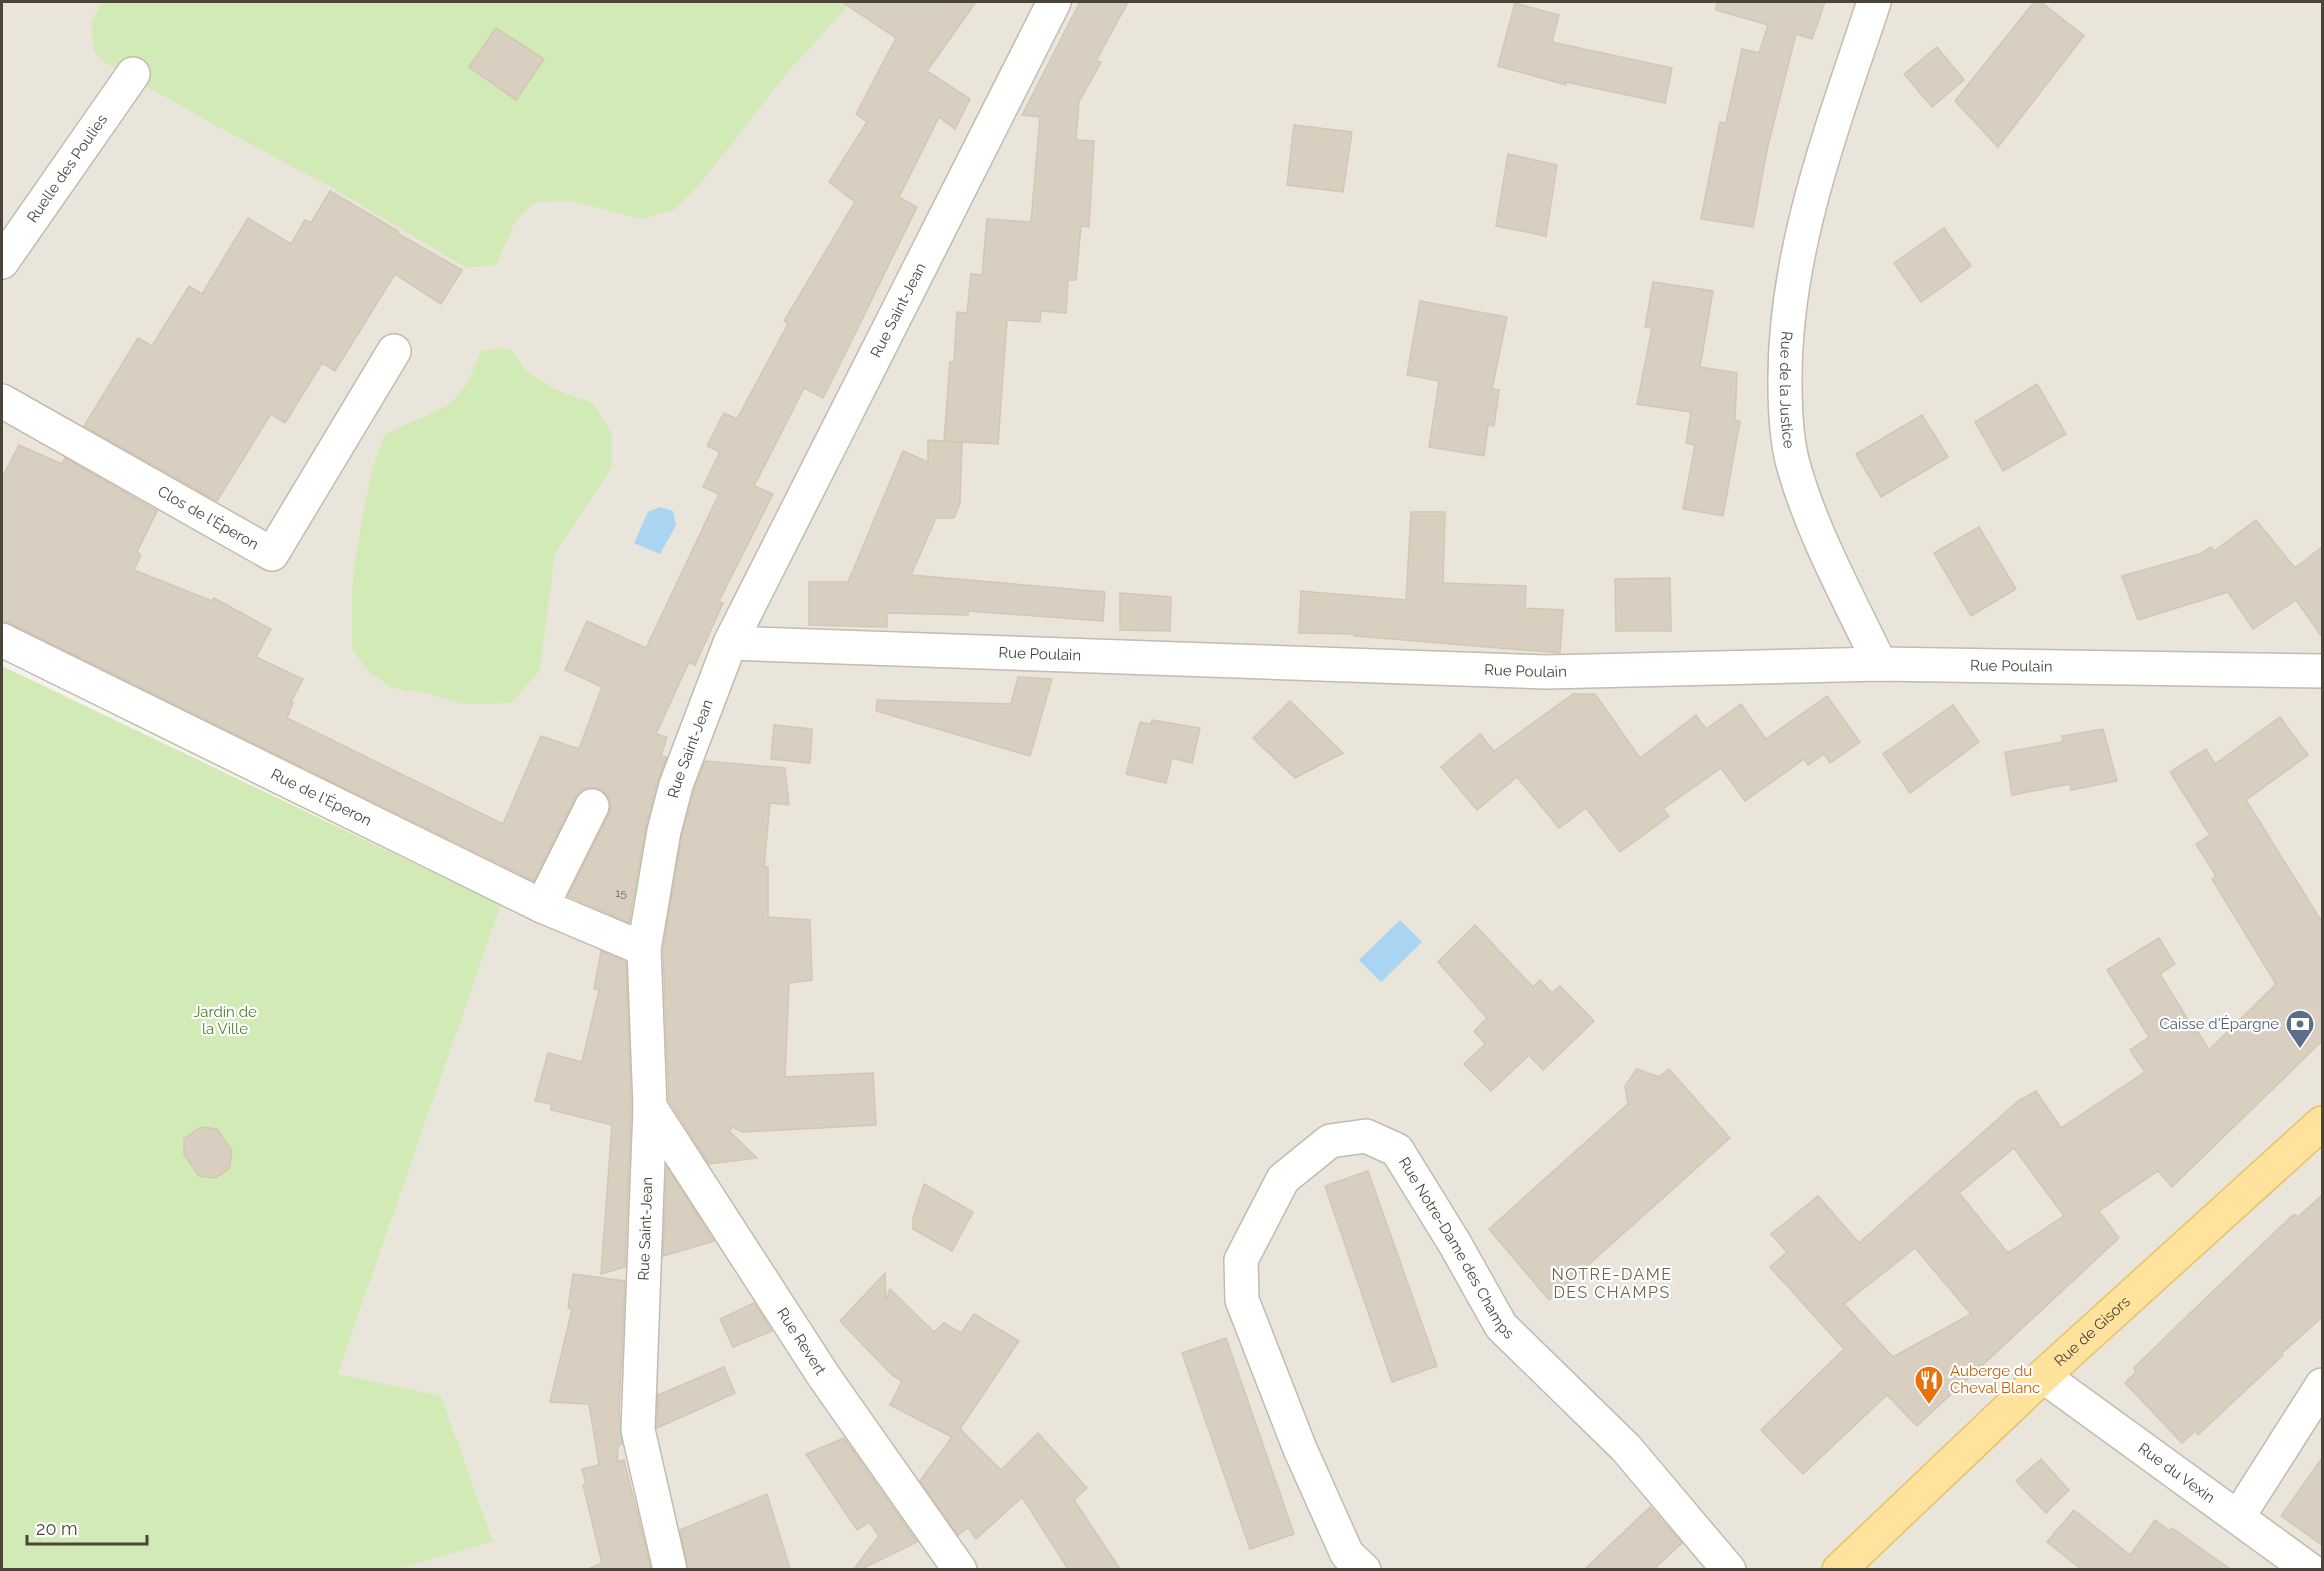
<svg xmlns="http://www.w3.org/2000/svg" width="2324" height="1571" font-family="Raleway,sans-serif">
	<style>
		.residential { fill: #eae5da }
		.green { fill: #d2eab5 }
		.water { fill: #a9d4f2 }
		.building { fill: #d8cfc1; stroke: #d3c7b4; stroke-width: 1.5; fill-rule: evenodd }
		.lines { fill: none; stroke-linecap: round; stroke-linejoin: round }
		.minor-casing { stroke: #c2bbae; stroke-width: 36 }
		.major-casing { stroke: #e6c16a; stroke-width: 36 }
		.minor { stroke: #fff; stroke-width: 33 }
		.major { stroke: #ffe39c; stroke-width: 33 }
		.labels { text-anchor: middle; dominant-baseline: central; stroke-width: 4.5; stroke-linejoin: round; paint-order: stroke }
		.number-label { font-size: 12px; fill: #6e675b }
		.street-label { font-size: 15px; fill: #4b4439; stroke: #fff }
		.park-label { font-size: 15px; fill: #4a7f2a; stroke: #fff }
		.service-label { font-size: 15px; fill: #4e5e75; stroke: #fff; text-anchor: end }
		.food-label { font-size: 15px; fill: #c56008; stroke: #fff; text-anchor: start }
		.neighbourhood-label { font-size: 16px; letter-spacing: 1.5px; fill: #6e6250; stroke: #fff }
	</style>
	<rect width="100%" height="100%" fill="#f6f3ec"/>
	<polygon class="residential" points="2,2 2322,2 2322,1569 399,1569 493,1540 441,1396 338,1375 501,905 2,640"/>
	<g class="green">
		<polygon points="102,2 852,2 792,67 699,185 674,210 641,219 572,201 535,202 515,222 496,265 467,268 331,187 213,124 104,62 94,51 91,23"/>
		<polygon points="498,348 511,350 527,372 556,390 593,403 612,434 612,467 555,553 540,670 511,703 463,704 426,693 392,688 369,672 352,649 352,592 355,559 371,473 384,435 449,405 467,384 481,351"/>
		<polygon points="2,666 501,905 338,1374 441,1396 493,1541 399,1569 2,1569"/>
	</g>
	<g class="water">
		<polygon points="660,507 673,511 676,525 660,554 634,543 648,512"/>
		<polygon points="1400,920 1422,942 1381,982 1359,960"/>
	</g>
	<g class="building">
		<polygon points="842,2 976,2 927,71 970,99 955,129 939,117 899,197 917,207 843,358 823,398 804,388 754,486 773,494 719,601 723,603 695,665 689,662 656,734 667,737 661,756 667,757 658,780 646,826 629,923 568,896 609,814 611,805 608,796 600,789 590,787 582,790 576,797 534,881 10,623 2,621 2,478 19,445 62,464 65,458 157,511 137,552 141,555 134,570 212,601 214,598 271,629 256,657 303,679 291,702 293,703 287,718 503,824 541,736 579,749 602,687 565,670 587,621 646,648 719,494 703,487 720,452 707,446 724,413 737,419 788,324 784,321 855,202 829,182 867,122 856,114 896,38"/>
		<polygon points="1080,2 1128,2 1096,61 1101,62 1079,102 1076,140 1094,141 1089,227 1081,226 1076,280 1068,280 1066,313 1041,311 1040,322 1007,320 998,444 945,441 962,443 960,503 954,518 936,518 911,575 1105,592 1103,621 968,611 968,615 887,613 887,627 809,625 809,582 848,582 903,451 928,462 928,440 944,441 950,362 954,362 957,312 967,313 971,274 982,275 987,219 1031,222 1040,117 1022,115"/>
		<polygon points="1717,2 1825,2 1812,39 1796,34 1767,150 1753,227 1701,219 1720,122 1726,123 1742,49 1759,53 1768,25 1716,10"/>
		<polygon points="2034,2 2041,2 2084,36 1998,147 1955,101"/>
		<polygon points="1515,3 1559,15 1552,42 1672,68 1665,103 1566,82 1566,85 1498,66"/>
		<polygon points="496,28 544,59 516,100 469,67"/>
		<polygon points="1937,47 1964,80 1932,107 1904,74"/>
		<polygon points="1294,125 1352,132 1343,192 1287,185"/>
		<polygon points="1508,154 1557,165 1546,236 1496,226"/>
		<polygon points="330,191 398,231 397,233 462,270 441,304 395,274 335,371 322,363 285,423 271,414 217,501 84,426 138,338 152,346 189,286 202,294 248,218 291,244 305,220 311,223"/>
		<polygon points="1944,228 1971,266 1921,302 1894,263"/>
		<polygon points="1653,282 1713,291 1700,367 1737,373 1735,420 1740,421 1723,516 1683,509 1695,445 1686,443 1691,412 1637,404 1652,328 1645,327"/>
		<polygon points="1420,301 1507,317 1492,389 1499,390 1494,426 1488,425 1484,456 1429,447 1439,381 1407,375"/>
		<polygon points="2037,384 2066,434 2003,471 1975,422"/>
		<polygon points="1922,415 1948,457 1881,497 1856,454"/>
		<polygon points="1411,512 1445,512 1443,583 1526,586 1525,608 1563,610 1560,653 1354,636 1356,634 1299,633 1301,591 1406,600"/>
		<polygon points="2256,520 2295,568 2322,547 2322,637 2296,600 2253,629 2228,592 2138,620 2122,576 2200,554 2211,547 2214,551"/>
		<polygon points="1979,527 2016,589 1971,616 1934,553"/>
		<polygon points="1670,578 1671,631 1616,631 1615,579"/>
		<polygon points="1120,593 1171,597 1170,631 1120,630"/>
		<polygon points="1018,677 1052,679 1030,756 876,711 877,700 1011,704"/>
		<polygon points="1573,694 1595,694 1640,758 1696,715 1706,729 1741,704 1766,739 1827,696 1860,742 1830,763 1824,754 1808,765 1804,759 1745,801 1721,768 1663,809 1669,816 1620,852 1586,808 1559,828 1517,777 1477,810 1441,767 1480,734 1494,751"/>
		<polygon points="1290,701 1343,753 1295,778 1253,738"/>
		<polygon points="1953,705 1979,742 1910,793 1883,754"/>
		<path d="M2280 717 2308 755 2246 800 2322 922V1041L2172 1187 2158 1171 2099 1211 2119 1238 1917 1426 1887 1395 1803 1474 1761 1430 1844 1349 1770 1267 1787 1252 1771 1234 1818 1196 1859 1243 2018 1101 2036 1091 2061 1128 2145 1072 2130 1050 2149 1037 2107 970 2159 938 2175 964 2160 974 2196 1033 2198 1032 2209 1050 2276 984 2212 879 2216 876 2196 844 2210 835 2170 772 2206 749 2215 764ZM2014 1148 2064 1216 2008 1253 1959 1193ZM1915 1248 1971 1314 1893 1357 1844 1304Z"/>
		<polygon points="1152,720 1200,728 1192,763 1172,758 1166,783 1126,774 1140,722 1151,724"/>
		<polygon points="774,725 812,729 810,763 771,759"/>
		<polygon points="2103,729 2117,781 2071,790 2070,784 2012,795 2005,752 2063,742 2062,736"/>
		<polygon points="705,761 785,768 789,805 770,803 764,867 768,867 768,917 810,920 812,980 789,983 785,1077 873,1073 876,1125 742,1132 733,1127 729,1131 757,1158 709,1164 669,1101 663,950 682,835 694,791"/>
		<polygon points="1475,925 1533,987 1540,980 1552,993 1560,986 1594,1021 1543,1070 1529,1055 1491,1091 1464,1064 1485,1044 1474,1031 1487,1018 1438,962"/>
		<polygon points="601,951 626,962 631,1107 625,1267 601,1274 612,1125 551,1110 551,1104 535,1101 548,1053 582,1062 599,990 594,989"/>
		<polygon points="1637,1069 1659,1077 1669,1069 1730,1138 1549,1300 1489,1229 1628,1104 1625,1086"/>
		<polygon points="201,1127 217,1129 232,1151 229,1169 215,1178 199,1176 184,1154 184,1139"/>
		<polygon points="667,1167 714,1241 663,1256"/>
		<polygon points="1368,1171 1437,1366 1392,1382 1325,1186"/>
		<polygon points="924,1184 973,1212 952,1251 913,1229 913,1218"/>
		<polygon points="2322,1195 2322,1317 2282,1353 2283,1355 2198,1435 2195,1431 2182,1443 2125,1383 2136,1372 2134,1368 2186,1317 2294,1214 2298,1217"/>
		<polygon points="885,1273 886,1301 890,1289 934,1332 944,1323 961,1333 974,1314 1019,1341 960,1429 1001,1470 1038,1433 1087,1488 1074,1500 1120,1569 1068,1569 1022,1497 976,1539 968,1527 958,1535 920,1481 952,1437 890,1405 902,1381 892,1375 840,1321"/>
		<polygon points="573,1274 625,1281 619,1411 622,1444 618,1446 617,1461 624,1460 651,1569 588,1569 602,1563 583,1485 586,1484 582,1469 599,1465 589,1404 550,1402 572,1309 568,1308"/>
		<polygon points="754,1303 772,1331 733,1347 720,1319"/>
		<polygon points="1226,1338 1294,1534 1250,1549 1182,1353"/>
		<polygon points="724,1367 735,1393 657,1428 658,1395"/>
		<polygon points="844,1438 917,1542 862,1569 854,1569 879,1536 869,1522 857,1530 806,1454"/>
		<polygon points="2322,1458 2322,1545 2281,1516"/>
		<polygon points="2041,1459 2069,1490 2046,1513 2016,1481"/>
		<polygon points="767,1494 790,1569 688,1569 680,1530"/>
		<polygon points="1650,1507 1682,1543 1654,1569 1585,1569"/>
		<polygon points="2074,1510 2130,1555 2155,1520 2170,1531 2172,1528 2230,1569 2081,1569 2047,1542"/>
	</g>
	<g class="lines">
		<g class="minor-casing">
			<g id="minor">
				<path id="s1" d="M1874 2C1833 126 1784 251 1785 383 1785 411 1786 438 1793 464 1812 533 1849 599 1880 664"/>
				<path id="s2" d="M2 262 133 74"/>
				<path id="s3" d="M2 401 272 554 394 351"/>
				<path id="s4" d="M2 640 542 906 644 949"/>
				<path id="s5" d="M730 643 1546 672 1880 664 2322 671"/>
				<polyline points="542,906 592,806"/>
				<path id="s6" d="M650 1107 823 1375 960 1570"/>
				<path id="s7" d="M2043 1376 2310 1570"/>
				<polyline points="2238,1517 2322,1385"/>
				<path id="s8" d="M670 1570 638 1430 650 1107 644 949 664 831 676 785 730 643 1054 2"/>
				<path id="s9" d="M1364 1570 1347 1554 1300 1449 1242 1300 1241 1260 1283 1179 1330 1141 1366 1136 1397 1150 1455 1244 1501 1326 1626 1448 1729 1570"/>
			</g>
		</g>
		<g class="major-casing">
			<g id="major">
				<path id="s10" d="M1839 1570 2043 1376 2322 1123"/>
			</g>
		</g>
		<use href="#minor" class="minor"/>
		<use href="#major" class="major"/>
	</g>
	<defs>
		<g id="bank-pin" transform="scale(1.5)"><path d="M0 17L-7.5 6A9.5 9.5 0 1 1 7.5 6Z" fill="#5c6f8a" stroke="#fff"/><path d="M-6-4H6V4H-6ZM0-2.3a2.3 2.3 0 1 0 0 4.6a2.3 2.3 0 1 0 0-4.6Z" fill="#fff"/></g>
		<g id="restaurant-pin" transform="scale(1.5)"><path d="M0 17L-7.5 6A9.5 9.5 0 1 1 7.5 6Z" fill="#e8710a" stroke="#fff"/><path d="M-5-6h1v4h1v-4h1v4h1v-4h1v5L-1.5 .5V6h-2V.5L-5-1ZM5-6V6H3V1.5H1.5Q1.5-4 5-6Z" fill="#fff"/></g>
	</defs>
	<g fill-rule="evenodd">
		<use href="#bank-pin" x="2300" y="1024"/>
		<use href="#restaurant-pin" x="1929" y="1380"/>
	</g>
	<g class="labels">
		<g class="number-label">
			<text x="621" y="893">15</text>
		</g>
		<g class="street-label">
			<text stroke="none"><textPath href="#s2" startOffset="114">Ruelle des Poulies</textPath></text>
			<text stroke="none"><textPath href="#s8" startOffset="1317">Rue Saint-Jean</textPath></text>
			<text stroke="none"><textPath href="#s1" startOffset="400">Rue de la Justice</textPath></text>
			<text stroke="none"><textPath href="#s3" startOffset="237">Clos de l'Éperon</textPath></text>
			<text stroke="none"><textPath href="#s5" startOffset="310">Rue Poulain</textPath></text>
			<text stroke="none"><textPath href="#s5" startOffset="1282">Rue Poulain</textPath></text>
			<text stroke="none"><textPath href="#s5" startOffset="796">Rue Poulain</textPath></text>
			<text stroke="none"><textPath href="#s8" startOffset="831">Rue Saint-Jean</textPath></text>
			<text stroke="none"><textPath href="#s4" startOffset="356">Rue de l'Éperon</textPath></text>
			<text stroke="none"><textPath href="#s8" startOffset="345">Rue Saint-Jean</textPath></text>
			<text stroke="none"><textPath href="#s9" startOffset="675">Rue Notre-Dame des Champs</textPath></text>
			<text stroke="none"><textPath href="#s10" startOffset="348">Rue de Gisors</textPath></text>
			<text stroke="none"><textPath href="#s6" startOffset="279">Rue Revert</textPath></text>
			<text stroke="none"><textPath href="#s7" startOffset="165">Rue du Vexin</textPath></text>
		</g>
		<g class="park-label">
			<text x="225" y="1012">Jardin de<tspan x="225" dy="17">la Ville</tspan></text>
		</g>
		<g class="service-label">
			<text x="2279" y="1024">Caisse d'Épargne</text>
		</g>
		<g class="food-label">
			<text x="1950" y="1371">Auberge du<tspan x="1950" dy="17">Cheval Blanc</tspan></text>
		</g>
		<g class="neighbourhood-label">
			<text x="1612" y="1274">NOTRE-DAME<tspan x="1612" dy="18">DES CHAMPS</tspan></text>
		</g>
	</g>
	<rect width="2324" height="1571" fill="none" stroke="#4b4439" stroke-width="6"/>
	<path d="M27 1535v9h120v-9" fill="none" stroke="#4b4439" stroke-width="3"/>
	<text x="36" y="1535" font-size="18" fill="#4b4439" stroke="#ffffff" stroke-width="4.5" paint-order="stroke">20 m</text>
</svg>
